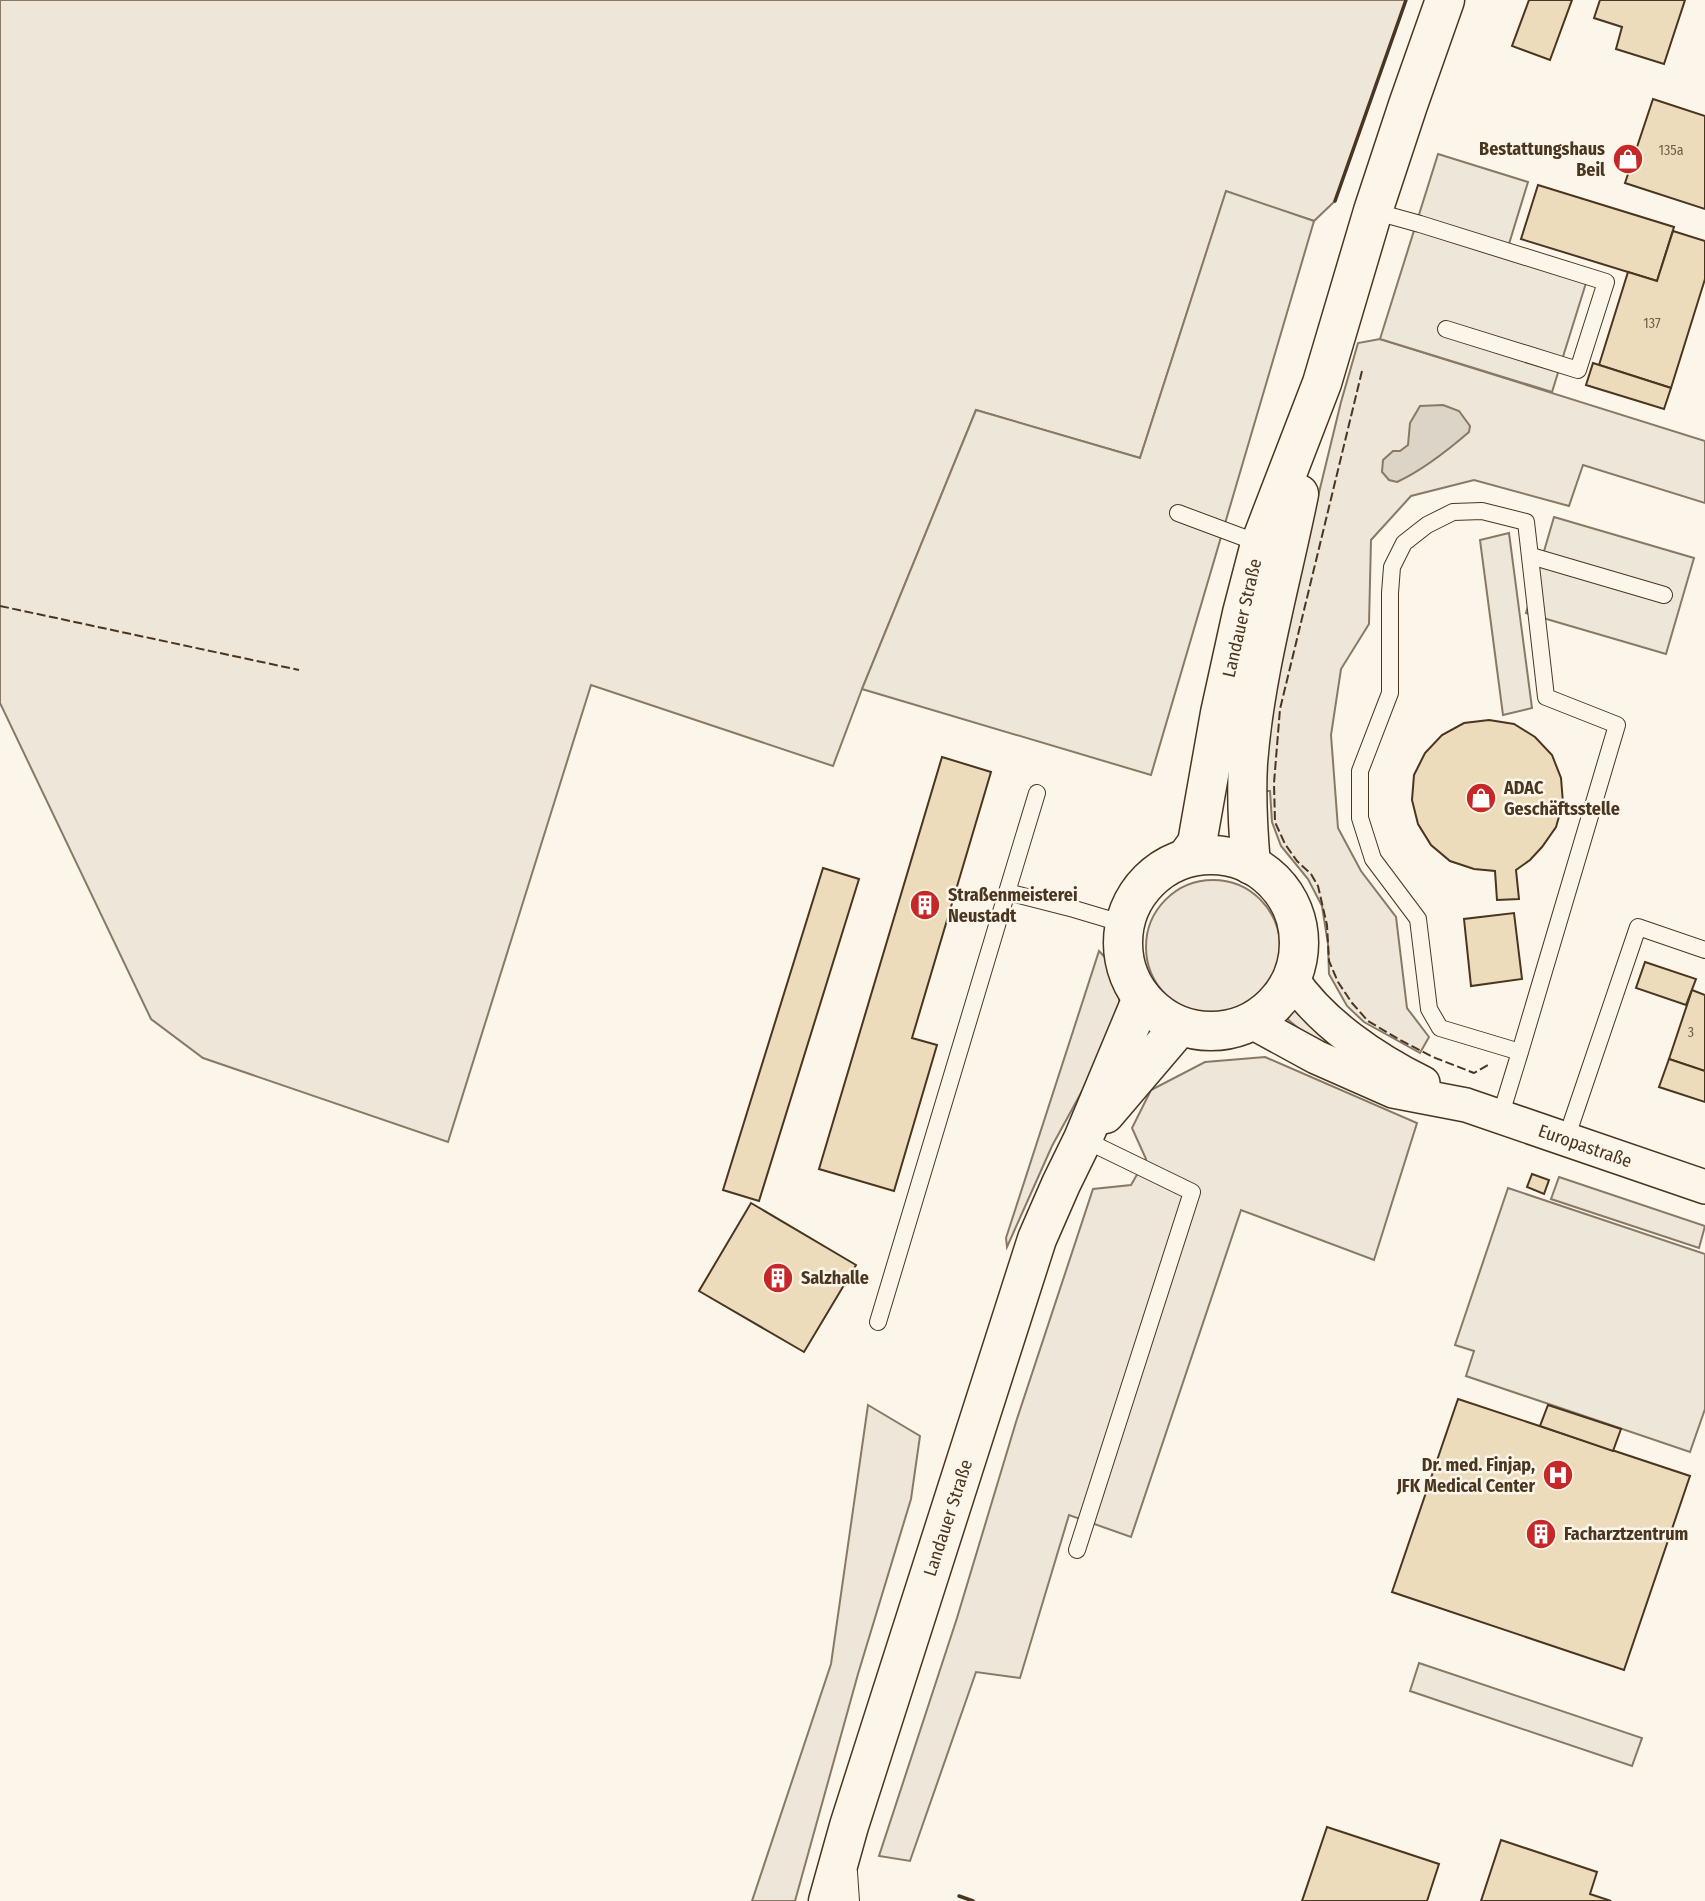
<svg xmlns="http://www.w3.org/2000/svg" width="1705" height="1901" font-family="'Fira Sans Condensed',sans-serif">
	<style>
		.green { fill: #ede6d9; stroke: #887966; stroke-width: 2 }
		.parking { fill: #ede7d9; stroke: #887966; stroke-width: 2 }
		.water { fill: #dcd4c6; stroke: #887966; stroke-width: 2 }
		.building { fill: #ecdcbc; stroke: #4a3520; stroke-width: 2 }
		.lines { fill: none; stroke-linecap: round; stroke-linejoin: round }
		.lane-casing { stroke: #4a3520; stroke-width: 18 }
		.street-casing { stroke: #4a3520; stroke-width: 36 }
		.primary-casing { stroke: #4a3520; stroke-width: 41 }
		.lane { stroke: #fbf6e9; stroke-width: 16 }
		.street { stroke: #fbf6e9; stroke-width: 33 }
		.primary { stroke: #fbf6e9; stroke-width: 38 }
		.fence { stroke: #4a3520; stroke-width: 2; stroke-dasharray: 9 3.5; stroke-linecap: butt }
		.wall { stroke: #4a3520; stroke-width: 3.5 }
		.labels { text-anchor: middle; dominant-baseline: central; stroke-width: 5; stroke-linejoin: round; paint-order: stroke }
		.number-label { font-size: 14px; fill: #725f47 }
		.poi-label { font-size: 18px; font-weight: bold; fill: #4a3520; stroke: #fbf6e9; text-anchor: start }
		.street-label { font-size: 18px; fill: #4a3520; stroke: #fbf6e9 }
	</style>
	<rect width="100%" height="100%" fill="#fbf6e9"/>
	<g class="green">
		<polygon points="0,0 1406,0 1335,201 1314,221 1226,192 1140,458 976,410 862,689 833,766 591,685 448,1142 203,1058 151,1019 0,703"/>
		<polygon points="1380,339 1705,441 1705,503 1583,465 1569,506 1474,480 1411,496 1371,540 1369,624 1341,669 1331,735 1338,828 1361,871 1396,917 1407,1008 1429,1037 1420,1053 1364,1022 1347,1006 1329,974 1328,944 1322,906 1308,879 1281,846 1272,822 1270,791 1258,791 1265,715 1341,402 1358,343"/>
		<circle cx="1213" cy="947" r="67"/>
		<polygon points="1099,951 1114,967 1121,1011 1087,1082 1052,1146 1007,1247 1006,1238"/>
		<polygon points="1294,1007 1363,1067 1303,1032 1286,1018"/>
		<polygon points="1265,1057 1417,1123 1374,1260 1241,1210 1131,1537 1069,1515 1020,1678 976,1672 910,1861 879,1856 957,1618 1016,1422 1093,1189 1131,1185 1146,1159 1132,1128 1151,1090 1205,1062"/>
		<polygon points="1559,1177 1705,1226 1699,1248 1551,1199"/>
		<polygon points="868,1405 920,1436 911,1499 858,1674 795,1901 752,1901 831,1664"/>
	</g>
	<g class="parking">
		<polygon points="1438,154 1528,182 1505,257 1586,283 1552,392 1380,339"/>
		<polygon points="1226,191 1314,221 1151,775 862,689 976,410 1140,458"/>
		<polygon points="1554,517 1694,558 1666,654 1526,613"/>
		<polygon points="1509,533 1532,708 1503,715 1480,540"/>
		<polygon points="1508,1188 1705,1254 1705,1409 1690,1452 1466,1376 1474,1351 1455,1345"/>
		<polygon points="1419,1663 1642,1738 1632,1766 1410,1691"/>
	</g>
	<path class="water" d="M1443 405 1459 411 1470 426 1469 432C1447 451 1423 470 1397 482L1389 480 1382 472 1383 460 1393 451H1400L1408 445 1410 423 1420 406Z"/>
	<g class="building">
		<polygon points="1529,0 1572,0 1550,60 1512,46"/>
		<polygon points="1600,0 1685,0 1664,64 1616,49 1622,27 1594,18"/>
		<polygon points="1653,99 1705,116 1705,209 1625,183"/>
		<polygon points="1538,185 1674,227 1657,281 1521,239"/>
		<polygon points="1673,231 1705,241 1705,279 1671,388 1599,365 1628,272 1657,281"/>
		<polygon points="1593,363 1671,388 1664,409 1586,385"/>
		<polygon points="1489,720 1514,724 1535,737 1552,755 1561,778 1563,803 1556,827 1542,847 1530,860 1516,870 1519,899 1497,900 1495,871 1474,869 1450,861 1431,845 1418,824 1412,800 1414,775 1425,753 1442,735 1464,723"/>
		<polygon points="942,757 991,772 912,1038 937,1045 894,1191 819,1169"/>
		<polygon points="823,868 859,879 759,1201 723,1190"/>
		<polygon points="1514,913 1522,979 1471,986 1464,919"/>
		<polygon points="1645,962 1696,979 1686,1005 1636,988"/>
		<polygon points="1692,990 1705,995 1705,1071 1669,1059"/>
		<polygon points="1669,1059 1705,1071 1705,1102 1659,1087"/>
		<polygon points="1532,1174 1549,1180 1544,1194 1527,1187"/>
		<polygon points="751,1203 856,1265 804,1352 699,1291"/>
		<polygon points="1458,1399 1690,1476 1624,1670 1392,1592"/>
		<polygon points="1548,1405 1621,1429 1613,1451 1540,1426"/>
		<polygon points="1327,1827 1439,1864 1427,1901 1302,1901"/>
		<polygon points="1501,1840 1597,1872 1590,1894 1611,1901 1481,1901"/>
	</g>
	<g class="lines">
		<g class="lane-casing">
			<g id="lane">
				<polyline points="1373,211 1420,224 1606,282 1578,370 1446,329"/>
				<polyline points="1178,513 1261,544"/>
				<polyline points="1531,556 1664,595"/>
				<polyline points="1007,892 1037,793"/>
				<polyline points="1500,1117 1520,1052 1440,1028 1429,1009 1418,919 1373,859 1360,818 1360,771 1390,693 1390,593 1392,567 1404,543 1427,525 1453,512 1482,511 1526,522 1546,697 1617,725 1520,1052"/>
				<polyline points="1566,1139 1638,927 1705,950"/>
				<polyline points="878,1322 1007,892 1074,909 1111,920 1126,920"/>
				<polyline points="1077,1550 1192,1192 1083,1139"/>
				<polyline points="849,1872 851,1901"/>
			</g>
		</g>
		<g class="street-casing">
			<g id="street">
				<path d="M1292 979C1321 1023 1376 1060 1423 1083"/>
				<polyline points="1252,1022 1316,1057 1393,1091 1466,1105 1705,1187"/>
			</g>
		</g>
		<g class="primary-casing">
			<g id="primary">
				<circle cx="1211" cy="943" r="88"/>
				<polyline points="1186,858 1197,843 1220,713 1242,613 1260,544 1322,383 1373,211 1408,105 1445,0"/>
				<path d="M1251 865C1248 831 1246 797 1248 763 1255 672 1281 583 1299 494"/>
				<polyline points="1105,1114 1180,1026"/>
				<polyline points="828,1901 849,1826 1037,1239 1061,1184 1083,1139 1142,998"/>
			</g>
		</g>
		<use href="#lane" class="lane"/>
		<use href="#street" class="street"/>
		<use href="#primary" class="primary"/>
		<g class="fence">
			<polyline points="1362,371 1280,709 1274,783 1275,822 1285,844 1297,861 1311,874 1318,886 1327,925 1329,961 1338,982 1352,1003 1368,1021 1400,1040 1433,1057 1474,1073 1488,1065"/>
			<polyline points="0,606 299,670"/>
		</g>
		<g class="wall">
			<polyline points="1335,201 1406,0"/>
			<polyline points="959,1896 973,1901"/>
		</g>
	</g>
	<defs>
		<g id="shop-disc" transform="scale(1.575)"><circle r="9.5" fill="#c62828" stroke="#fbf6e9"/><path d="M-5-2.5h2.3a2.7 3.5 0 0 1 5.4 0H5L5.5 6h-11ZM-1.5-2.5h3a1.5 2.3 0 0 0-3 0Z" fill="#fff"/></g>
		<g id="building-disc" transform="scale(1.575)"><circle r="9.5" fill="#c62828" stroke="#fbf6e9"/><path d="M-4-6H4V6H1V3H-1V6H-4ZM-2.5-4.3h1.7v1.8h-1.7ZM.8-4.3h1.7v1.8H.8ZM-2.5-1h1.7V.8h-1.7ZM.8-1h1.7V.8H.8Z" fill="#fff"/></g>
		<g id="hospital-disc" transform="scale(1.575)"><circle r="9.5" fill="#c62828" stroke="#fbf6e9"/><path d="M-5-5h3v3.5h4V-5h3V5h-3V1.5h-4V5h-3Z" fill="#fff"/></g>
	</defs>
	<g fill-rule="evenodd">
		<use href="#shop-disc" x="1628" y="159"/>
		<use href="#shop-disc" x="1481" y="798"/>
		<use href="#building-disc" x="925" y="905"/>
		<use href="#building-disc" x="778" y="1278"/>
		<use href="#hospital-disc" x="1558" y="1475"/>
		<use href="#building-disc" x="1541" y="1534"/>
	</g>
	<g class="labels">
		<g class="number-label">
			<text x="1671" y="150">135a</text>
			<text x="1652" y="323">137</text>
			<text x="1691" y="1032">3</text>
		</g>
		<g class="poi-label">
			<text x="1605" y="149" text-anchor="end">Bestattungshaus<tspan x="1605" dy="21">Beil</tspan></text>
			<text x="1504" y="788">ADAC<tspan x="1504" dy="21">Geschäftsstelle</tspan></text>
			<text x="948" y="895">Straßenmeisterei<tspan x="948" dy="21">Neustadt</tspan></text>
			<text x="801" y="1278">Salzhalle</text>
			<text x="1535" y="1465" text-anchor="end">Dr. med. Finjap,<tspan x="1535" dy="21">JFK Medical Center</tspan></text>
			<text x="1564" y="1534">Facharztzentrum</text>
		</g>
		<g class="street-label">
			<text transform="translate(1242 618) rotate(-77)">Landauer Straße</text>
			<text transform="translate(1585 1146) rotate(19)">Europastraße</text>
			<text transform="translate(948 1518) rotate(-72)">Landauer Straße</text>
		</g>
	</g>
</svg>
